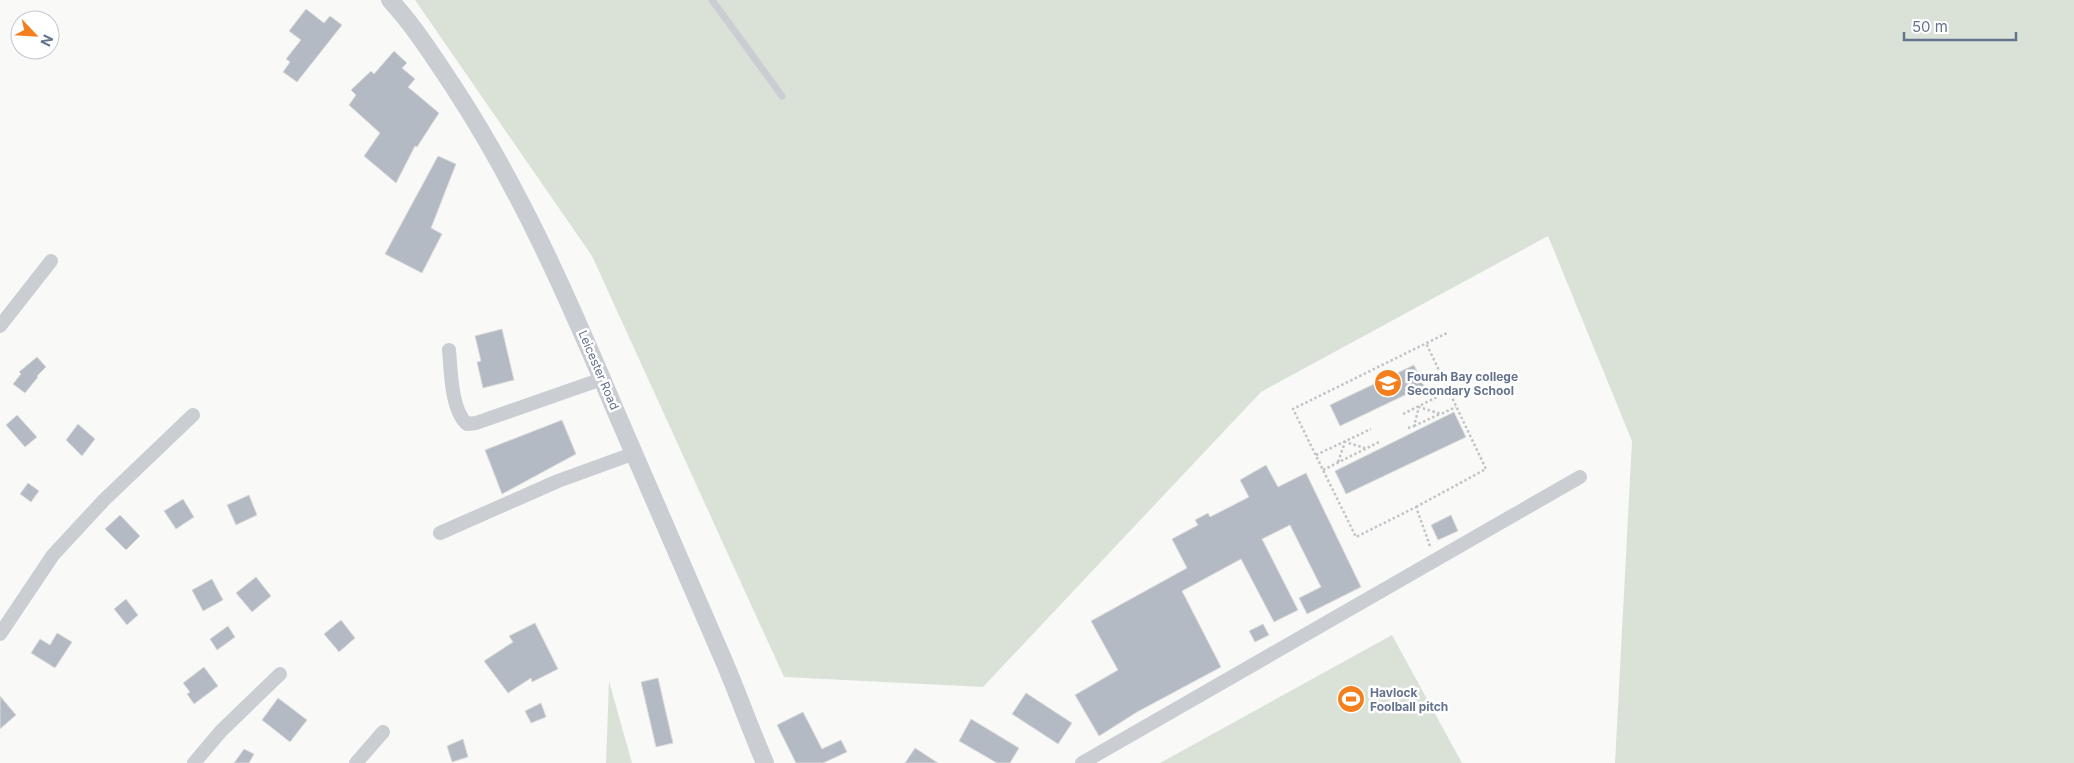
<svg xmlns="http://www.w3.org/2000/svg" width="2074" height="763" font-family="Inter,sans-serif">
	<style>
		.green { fill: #dae2d8 }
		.building { fill: #b4bac3; stroke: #dbdcda }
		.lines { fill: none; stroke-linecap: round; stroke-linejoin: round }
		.path { stroke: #c1c3c6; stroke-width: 2.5; stroke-dasharray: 2.5 2.5; stroke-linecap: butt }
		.service { stroke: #cacdd2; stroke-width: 7 }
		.minor { stroke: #cacdd2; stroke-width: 14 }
		.tertiary { stroke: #cacdd2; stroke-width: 18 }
		.labels { text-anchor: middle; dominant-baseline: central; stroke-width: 5; stroke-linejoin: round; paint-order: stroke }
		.street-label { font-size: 12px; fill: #66738c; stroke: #fff }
		.poi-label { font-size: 12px; font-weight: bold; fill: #66738c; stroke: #fff; text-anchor: start }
	</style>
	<rect width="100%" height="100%" fill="#f9faf8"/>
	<g class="green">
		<polygon points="415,0 2074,0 2074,763 1615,763 1632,441 1548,236 1261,392 983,687 784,677 592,256"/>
		<polygon points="1392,635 1462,763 1160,763"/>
		<polygon points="609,681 632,763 606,763"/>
	</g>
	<g class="building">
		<polygon points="306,9 324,23 330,16 342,25 297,82 283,72 290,62 286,59 301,40 289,31"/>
		<polygon points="394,51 407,63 402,68 415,79 408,87 439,113 417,147 415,146 396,183 364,156 380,133 349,105 356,95 351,90 371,71 374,74"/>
		<polygon points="438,156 456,164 431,228 442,234 422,273 385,254"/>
		<polygon points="502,329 514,380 483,388 477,362 481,361 475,336"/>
		<polygon points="37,357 46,367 37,376 38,377 25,393 13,384 21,374 19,372"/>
		<polygon points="1414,365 1424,386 1340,426 1330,405"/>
		<polygon points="1454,412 1466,437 1346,494 1335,471"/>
		<polygon points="17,415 37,437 25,447 6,425"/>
		<polygon points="562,420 576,454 502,494 485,450"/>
		<polygon points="78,424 95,439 82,456 66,440"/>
		<polygon points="1266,465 1278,487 1306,473 1361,587 1307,614 1299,598 1321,587 1290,525 1262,539 1298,610 1274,622 1241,559 1182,591 1221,667 1137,712 1099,736 1075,695 1118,670 1091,621 1187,568 1172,539 1198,525 1195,520 1208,513 1210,517 1249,497 1240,480"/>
		<polygon points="28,483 39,491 31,502 20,494"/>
		<polygon points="249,495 257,515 236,525 227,505"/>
		<polygon points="183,499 194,517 176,529 164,511"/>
		<polygon points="120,515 140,536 126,550 105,529"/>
		<polygon points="1451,515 1458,531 1438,540 1431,525"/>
		<polygon points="256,577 271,596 252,612 236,593"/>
		<polygon points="212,579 223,600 203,611 192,590"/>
		<polygon points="126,599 138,615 127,625 114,609"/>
		<polygon points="341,620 355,638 339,652 324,634"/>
		<polygon points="535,623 558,669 532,682 531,678 508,693 484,661 513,642 509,636"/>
		<polygon points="1263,624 1269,635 1255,642 1249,631"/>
		<polygon points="228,626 235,637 217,650 210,639"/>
		<polygon points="57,633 72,642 55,668 31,653 40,639 50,645"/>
		<polygon points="204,667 218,686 194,704 187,694 190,692 183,683"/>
		<polygon points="658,678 673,743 656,747 641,682"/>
		<polygon points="1026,693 1072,723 1058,744 1012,714"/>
		<polygon points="0,696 16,715 0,729"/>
		<polygon points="278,698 307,720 290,742 262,720"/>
		<polygon points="541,703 546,717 531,723 525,711"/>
		<polygon points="803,712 822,749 841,740 847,752 823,763 796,763 777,725"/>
		<polygon points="971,719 1019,748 1010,763 997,763 959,741"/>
		<polygon points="463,739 468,757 452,762 447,746"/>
		<polygon points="915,748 938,763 905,763"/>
		<polygon points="244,749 254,754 249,763 234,763"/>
	</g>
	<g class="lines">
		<g class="path">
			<polyline points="1403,414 1449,391"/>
			<polyline points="1414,426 1440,414"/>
			<polyline points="1408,428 1414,426 1419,407 1441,414 1456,407"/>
			<polyline points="1316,455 1371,429"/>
			<polyline points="1338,462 1345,442 1365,448"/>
			<polyline points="1323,470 1379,442"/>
			<polyline points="1416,507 1486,469 1426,343"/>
			<polyline points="1430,546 1416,507 1356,537 1293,409 1447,333"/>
		</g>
		<polyline class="service" points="712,0 782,96"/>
		<g class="minor">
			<polyline points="0,326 51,261"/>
			<path d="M449 350C451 371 451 410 467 424L476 423 602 379"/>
			<polyline points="440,533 558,481 635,453"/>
			<polyline points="0,634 53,555 104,500 193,415"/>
			<polyline points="194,763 221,731 280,674"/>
			<polyline points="356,763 383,732"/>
			<polyline points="1082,763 1580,477"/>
		</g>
		<path class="tertiary" d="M390 0C414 26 433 56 453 86 520 188 569 300 616 412 650 492 686 572 720 652 736 688 749 726 765 763"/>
	</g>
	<defs>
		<g id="school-disc" transform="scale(1.4375)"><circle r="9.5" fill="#f57e1d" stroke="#fff"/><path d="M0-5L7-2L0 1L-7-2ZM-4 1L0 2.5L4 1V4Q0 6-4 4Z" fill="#fff"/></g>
		<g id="stadium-disc" transform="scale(1.4375)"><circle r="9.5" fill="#f57e1d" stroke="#fff"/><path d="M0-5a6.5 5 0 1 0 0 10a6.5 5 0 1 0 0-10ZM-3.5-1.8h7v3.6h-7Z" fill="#fff"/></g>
	</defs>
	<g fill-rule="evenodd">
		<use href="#school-disc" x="1388" y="383"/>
		<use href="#stadium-disc" x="1351" y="699"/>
	</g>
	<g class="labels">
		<g class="street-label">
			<text transform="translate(599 370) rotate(67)">Leicester Road</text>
		</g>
		<g class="poi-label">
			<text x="1407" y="376">Fourah Bay college<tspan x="1407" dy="14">Secondary School</tspan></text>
			<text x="1370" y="692">Havlock<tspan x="1370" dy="14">Foolball pitch</tspan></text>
		</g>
	</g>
	<g transform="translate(35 35) rotate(115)"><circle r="24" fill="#ffffff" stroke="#c2c7d1"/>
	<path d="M0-4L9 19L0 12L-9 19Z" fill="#f57e1d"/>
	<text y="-8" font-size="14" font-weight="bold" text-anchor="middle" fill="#66738c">N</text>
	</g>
	<path d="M1904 32v8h112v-8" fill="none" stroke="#66738c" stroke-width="2.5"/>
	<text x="1912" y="32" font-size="15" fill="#66738c" stroke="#ffffff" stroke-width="4" paint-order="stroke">50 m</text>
</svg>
